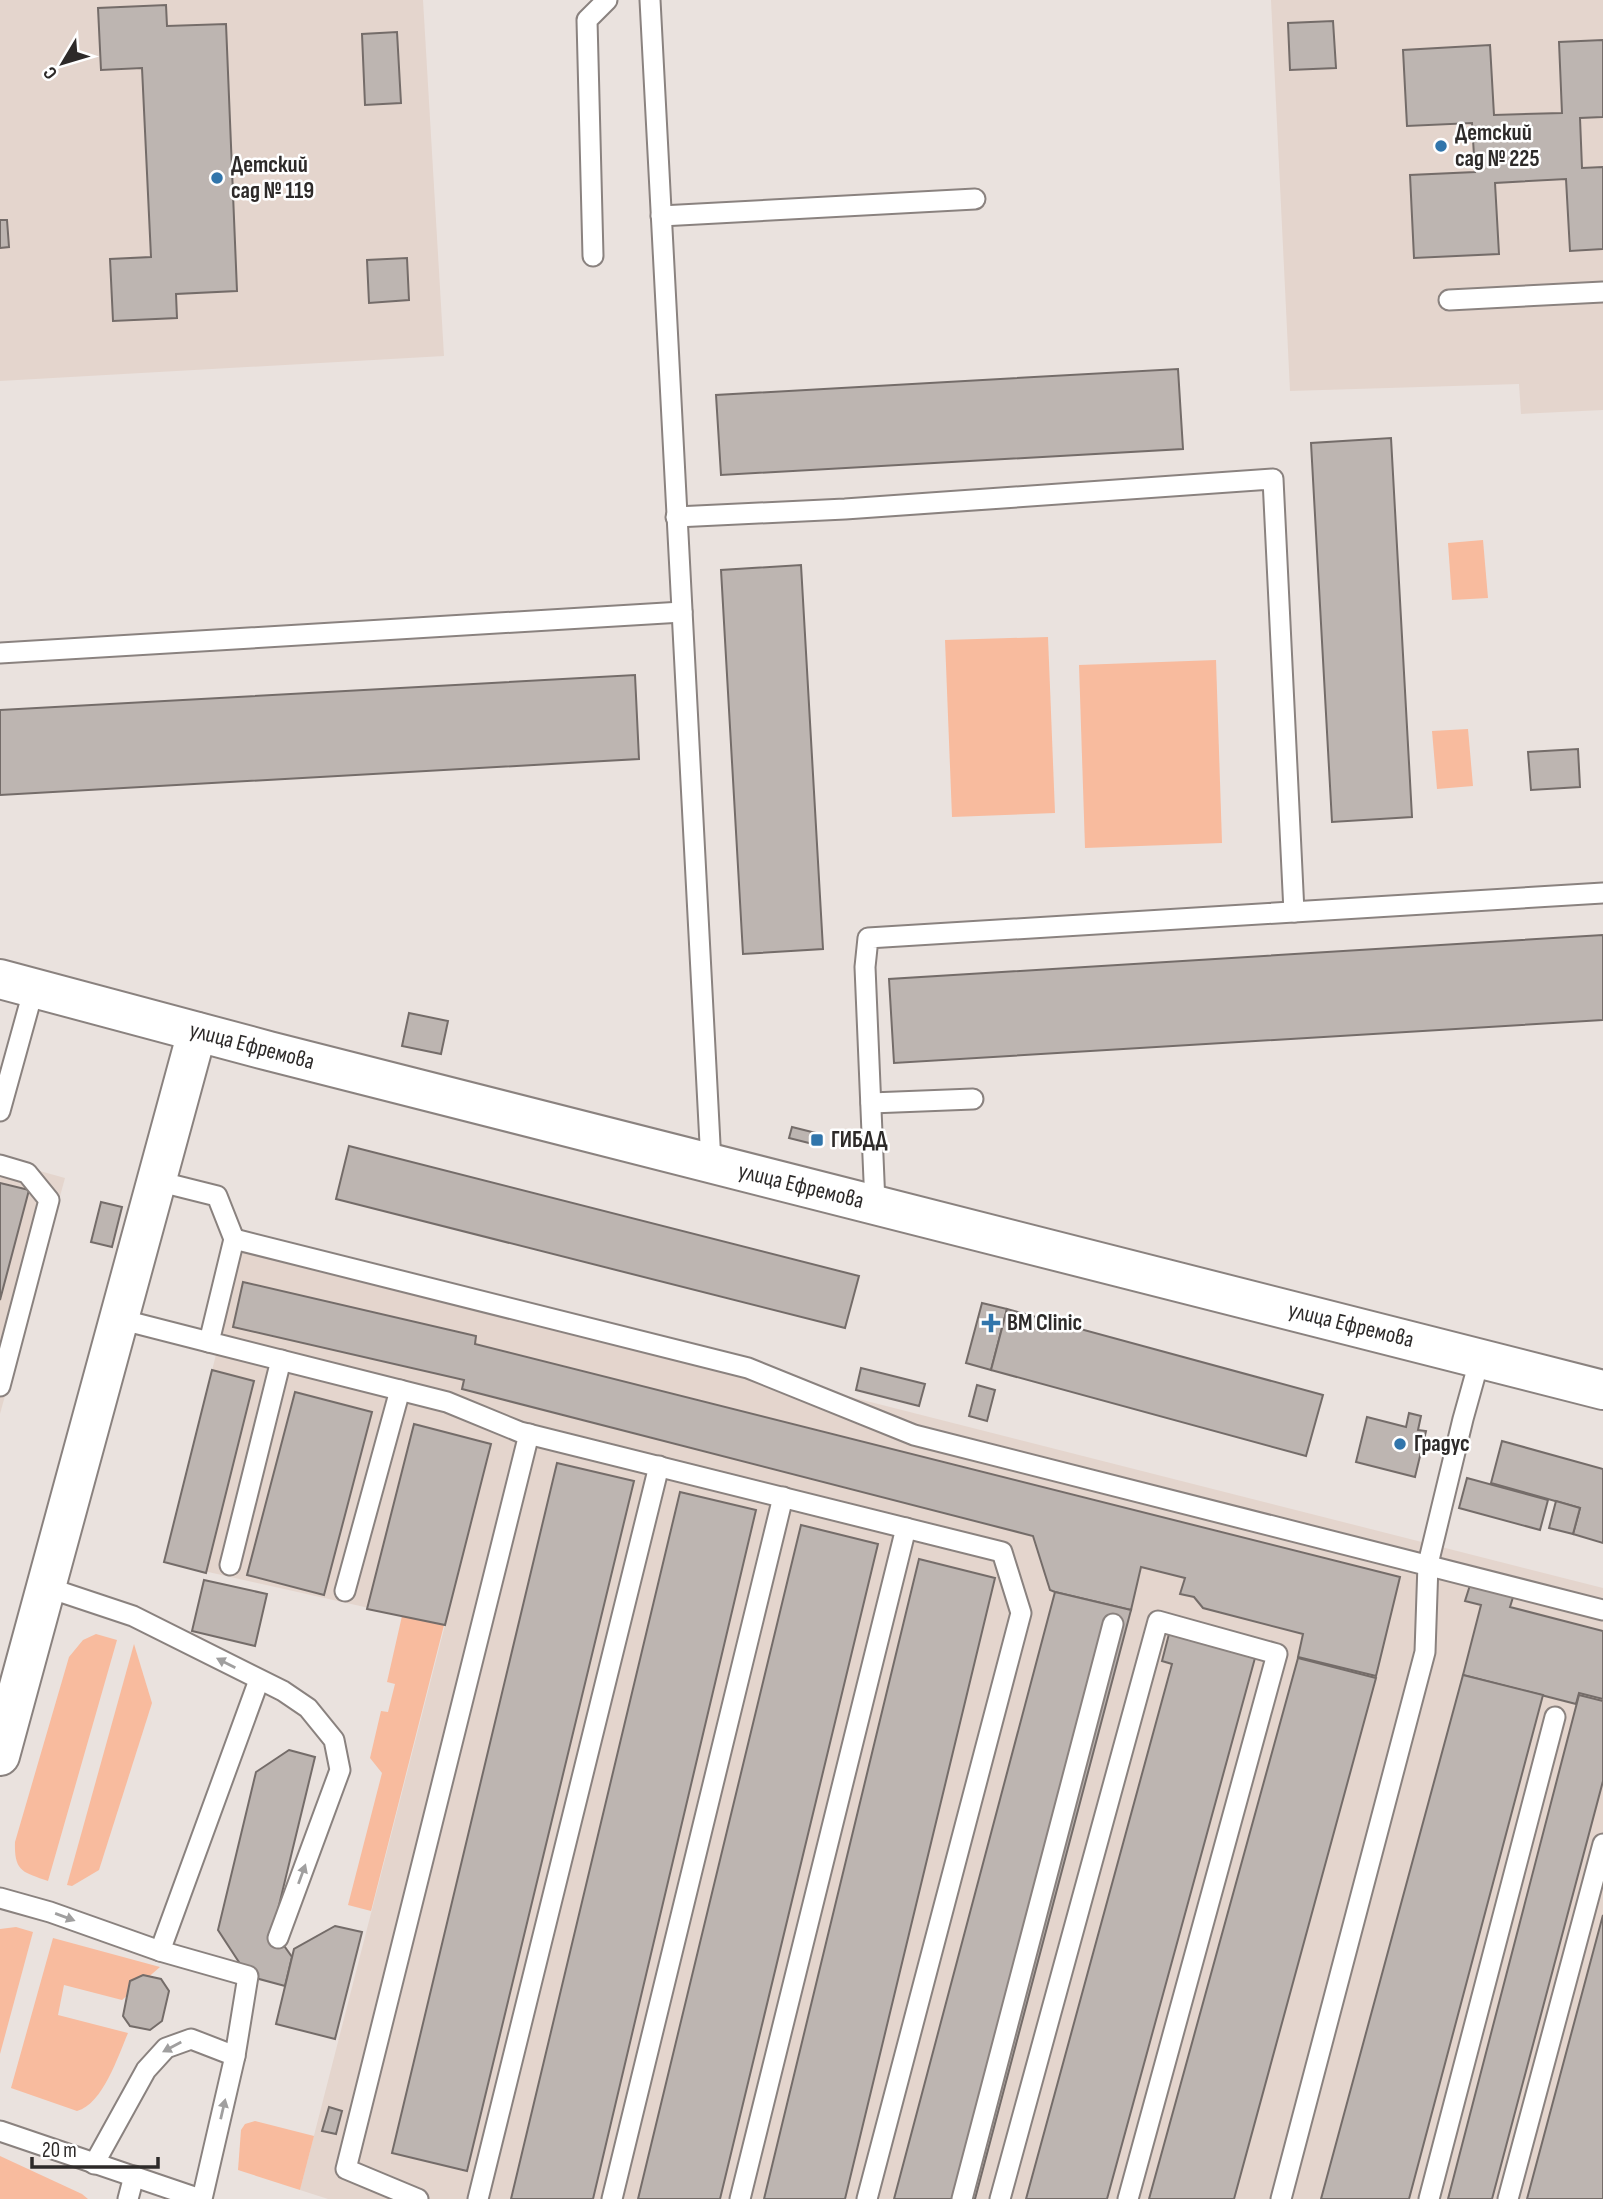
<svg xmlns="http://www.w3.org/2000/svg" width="1603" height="2199" font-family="'Sofia Sans Condensed',sans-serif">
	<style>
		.built { fill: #e4d5cd }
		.green { fill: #f8bb9e }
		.building { fill: #bdb5b1; stroke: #746c69; stroke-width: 2 }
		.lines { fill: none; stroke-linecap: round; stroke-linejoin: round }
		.service-casing { stroke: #8a827f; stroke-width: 23 }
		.minor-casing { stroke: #8a827f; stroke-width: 42 }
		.tertiary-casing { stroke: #8a827f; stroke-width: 42 }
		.service { stroke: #fff; stroke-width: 19 }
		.minor { stroke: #fff; stroke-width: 38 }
		.tertiary { stroke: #fff; stroke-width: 38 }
		.oneway { fill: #a09f9f }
		.poi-dot { fill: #3175ab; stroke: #fff; stroke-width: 2.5 }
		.labels { text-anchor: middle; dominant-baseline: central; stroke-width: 5; stroke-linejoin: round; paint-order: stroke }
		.poi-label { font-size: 23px; font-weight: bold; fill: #2d2a29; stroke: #fff; text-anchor: start }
		.street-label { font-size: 23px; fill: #2d2a29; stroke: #fff }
	</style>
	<rect width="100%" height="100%" fill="#eae2de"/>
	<g class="built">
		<polygon points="0,0 423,0 444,356 0,381"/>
		<polygon points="1271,0 1603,0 1603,410 1521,414 1519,384 1290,391"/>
		<polygon points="0,1160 65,1178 0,1414"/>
		<polygon points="244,1243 1603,1588 1603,2199 328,2199 300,2190 445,1625 164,1562"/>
	</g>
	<g class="green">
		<polygon points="1483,540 1488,598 1452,600 1448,543"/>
		<polygon points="1048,637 1055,813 952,817 945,640"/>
		<polygon points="1216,660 1222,843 1085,848 1079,665"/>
		<polygon points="1468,729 1473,786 1437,789 1432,731"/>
		<polygon points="402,1616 444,1625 371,1911 348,1905 382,1773 370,1758 381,1711 388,1712 395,1684 387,1682"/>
		<path d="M96 1634 117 1640 48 1881C23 1872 14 1872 15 1842L69 1657 83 1640Z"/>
		<polygon points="134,1644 152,1703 99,1870 72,1886 67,1885"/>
		<polygon points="16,1927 33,1932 0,2054 0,1929"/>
		<path d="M53 1938 160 1967 122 2000 64 1985 58 2015 128 2033C118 2056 103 2104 77 2111L11 2088Z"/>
		<polygon points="255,2121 314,2136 300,2190 238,2170 241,2130 245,2124"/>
		<polygon points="0,2156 82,2194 88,2199 0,2199"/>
	</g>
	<g class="building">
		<polygon points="166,5 167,26 226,24 237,291 176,294 177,318 113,321 110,259 151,257 142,68 101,70 98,8"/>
		<polygon points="1333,21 1336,68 1290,70 1288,23"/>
		<polygon points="397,32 401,103 365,105 362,34"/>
		<polygon points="1603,40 1603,117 1580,118 1582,168 1603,167 1603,249 1570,251 1566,179 1495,183 1499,254 1414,258 1410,175 1475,172 1472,123 1407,126 1403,50 1490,45 1494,115 1562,113 1559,42"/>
		<polygon points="0,220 7,220 9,247 0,248"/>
		<polygon points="407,258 409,300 369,303 367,260"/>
		<polygon points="1178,369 1183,449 721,475 716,395"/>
		<polygon points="1391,438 1412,817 1332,822 1311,443"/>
		<polygon points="801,565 823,949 743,954 721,570"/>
		<polygon points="635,675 639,759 0,795 0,710"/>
		<polygon points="1578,749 1580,787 1531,790 1528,752"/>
		<polygon points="1603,935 1603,1020 894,1063 889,979"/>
		<polygon points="409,1013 448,1021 441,1054 402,1046"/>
		<polygon points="792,1127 816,1133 813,1144 789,1138"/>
		<polygon points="349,1146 859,1276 845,1328 336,1199"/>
		<polygon points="0,1183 29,1190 0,1300"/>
		<polygon points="101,1202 122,1207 112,1247 91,1242"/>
		<polygon points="243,1282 476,1336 475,1344 1400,1577 1376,1676 1298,1657 1303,1634 1203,1608 1194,1597 1180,1594 1185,1578 1141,1567 1131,1610 1055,1592 1050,1590 1033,1536 462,1389 464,1380 233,1327"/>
		<polygon points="982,1303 1007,1309 991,1370 966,1363"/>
		<polygon points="1007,1309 1323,1395 1306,1456 991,1370"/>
		<polygon points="861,1368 925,1384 919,1406 856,1390"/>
		<polygon points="212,1370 254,1381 206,1573 164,1562"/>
		<polygon points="977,1385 995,1390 987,1421 969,1416"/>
		<polygon points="295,1392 372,1412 324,1595 247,1575"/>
		<polygon points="1409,1413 1421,1416 1418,1430 1426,1431 1415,1477 1356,1462 1367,1417 1406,1427"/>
		<polygon points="414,1424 491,1444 445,1625 367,1609"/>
		<polygon points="1502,1441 1603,1469 1603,1543 1573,1534 1580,1508 1491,1483"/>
		<polygon points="557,1463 634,1481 467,2171 392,2153"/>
		<polygon points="1467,1478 1548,1500 1540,1530 1459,1508"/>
		<polygon points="680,1492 756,1510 593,2199 511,2199"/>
		<polygon points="1556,1501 1580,1508 1573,1534 1549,1528"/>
		<polygon points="801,1525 878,1544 720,2199 638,2199"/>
		<polygon points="919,1559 995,1578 845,2199 764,2199"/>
		<polygon points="204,1580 267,1594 255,1646 192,1631"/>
		<polygon points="1471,1582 1514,1594 1510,1607 1603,1631 1603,1699 1579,1693 1576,1704 1463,1675 1481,1605 1465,1601"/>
		<polygon points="1055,1592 1131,1610 975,2199 894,2199"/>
		<polygon points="1169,1634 1255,1658 1107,2199 1026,2199 1172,1664 1162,1661"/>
		<polygon points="1298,1658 1376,1678 1234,2199 1149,2199"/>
		<polygon points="1463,1675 1543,1695 1409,2199 1321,2199"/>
		<polygon points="1579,1695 1603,1701 1603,1781 1492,2199 1448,2199"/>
		<polygon points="289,1750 315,1757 273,1930 292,1957 285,1986 248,1976 218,1930 256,1772"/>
		<polygon points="1603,1915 1603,2199 1527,2199"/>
		<polygon points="335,1926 362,1932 335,2039 276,2024 294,1949"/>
		<polygon points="143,1975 161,1979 169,1991 162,2021 150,2030 130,2026 123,2016 130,1981"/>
		<polygon points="329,2107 342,2111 336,2134 322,2131"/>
	</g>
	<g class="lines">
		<g class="service-casing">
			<g id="service">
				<polyline points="650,0 711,1163"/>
				<polyline points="661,216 975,199"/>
				<polyline points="593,256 587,20 607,0"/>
				<polyline points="1449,300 1603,292"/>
				<polyline points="676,517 845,509 1273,479 1294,912"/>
				<polyline points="0,653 682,612"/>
				<polyline points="871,1103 973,1099"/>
				<polyline points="0,1111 34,988"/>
				<polyline points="0,1165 27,1173 49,1200 0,1386"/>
				<polyline points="157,1181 217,1196 234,1239 209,1342 447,1402 520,1432 1002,1552 1021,1613 867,2199"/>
				<polyline points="875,1204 865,967 868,938 1603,893"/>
				<polyline points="234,1239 748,1368 914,1435 1603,1610"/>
				<polyline points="119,1319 209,1342"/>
				<polyline points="230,1565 281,1360"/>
				<polyline points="46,1587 133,1616 283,1691 308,1708 334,1740 340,1770 278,1938"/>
				<polyline points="345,1591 400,1390"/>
				<polyline points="0,1898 50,1912 160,1951 248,1976 235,2056 202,2199"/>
				<polyline points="160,1951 259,1680"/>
				<polyline points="0,2131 200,2199"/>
				<polyline points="94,2164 146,2070 166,2048 191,2039 235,2056"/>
				<polyline points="128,2199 134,2176"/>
				<polyline points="418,2199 346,2169 529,1434"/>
				<polyline points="478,2199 659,1466"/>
				<polyline points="612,2199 783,1497"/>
				<polyline points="740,2199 906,1528"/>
				<polyline points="962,2199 1113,1624"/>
				<polyline points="1000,2199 1158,1621 1277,1654 1128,2199"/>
				<polyline points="1281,2199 1425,1652 1428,1564 1463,1419 1480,1358"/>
				<polyline points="1429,2199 1555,1717"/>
				<polyline points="1508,2199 1603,1844"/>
			</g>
		</g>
		<g class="minor-casing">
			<polyline id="minor" points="0,1756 197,1032"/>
		</g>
		<g class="tertiary-casing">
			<polyline id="tertiary" points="0,979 269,1051 1603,1390"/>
		</g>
		<use href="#service" class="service"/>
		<use href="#minor" class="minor"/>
		<use href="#tertiary" class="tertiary"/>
	</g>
	<defs><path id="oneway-solid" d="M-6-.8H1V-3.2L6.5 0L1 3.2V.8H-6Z" transform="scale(1.75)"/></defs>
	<g class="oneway">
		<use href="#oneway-solid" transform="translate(226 1663) rotate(-153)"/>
		<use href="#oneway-solid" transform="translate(302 1874) rotate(-70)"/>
		<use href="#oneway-solid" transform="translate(65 1917) rotate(20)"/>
		<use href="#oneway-solid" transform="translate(172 2047) rotate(152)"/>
		<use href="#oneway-solid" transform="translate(223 2109) rotate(-77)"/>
	</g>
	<g class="poi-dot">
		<circle cx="1441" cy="146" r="7"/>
		<circle cx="217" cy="178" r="7"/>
		<rect x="810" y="1133" width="14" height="14" rx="3.5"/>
		<path d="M987.5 1312.5h7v7h7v7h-7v7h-7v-7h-7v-7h7z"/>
		<circle cx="1400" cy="1444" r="7"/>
	</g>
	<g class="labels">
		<g class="poi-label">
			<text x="1455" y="133">Детский<tspan x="1455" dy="26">сад № 225</tspan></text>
			<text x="231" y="165">Детский<tspan x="231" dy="26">сад № 119</tspan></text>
			<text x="831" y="1140">ГИБДД</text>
			<text x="1007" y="1323">BM Clinic</text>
			<text x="1414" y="1444">Градус</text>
		</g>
		<g class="street-label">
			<text transform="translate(252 1046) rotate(15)">улица Ефремова</text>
			<text transform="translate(801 1186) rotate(14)">улица Ефремова</text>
			<text transform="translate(1351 1325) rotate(14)">улица Ефремова</text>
		</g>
	</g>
	<g transform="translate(63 63) rotate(232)" stroke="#ffffff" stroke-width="5" paint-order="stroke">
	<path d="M0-5L12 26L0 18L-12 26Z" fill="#2d2a29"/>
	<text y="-10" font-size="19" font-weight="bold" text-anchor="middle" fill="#2d2a29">С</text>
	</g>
	<path d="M32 2157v10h126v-10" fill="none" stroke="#2d2a29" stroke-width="3.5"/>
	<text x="42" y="2157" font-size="21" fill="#2d2a29" stroke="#ffffff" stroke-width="5" paint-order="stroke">20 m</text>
</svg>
